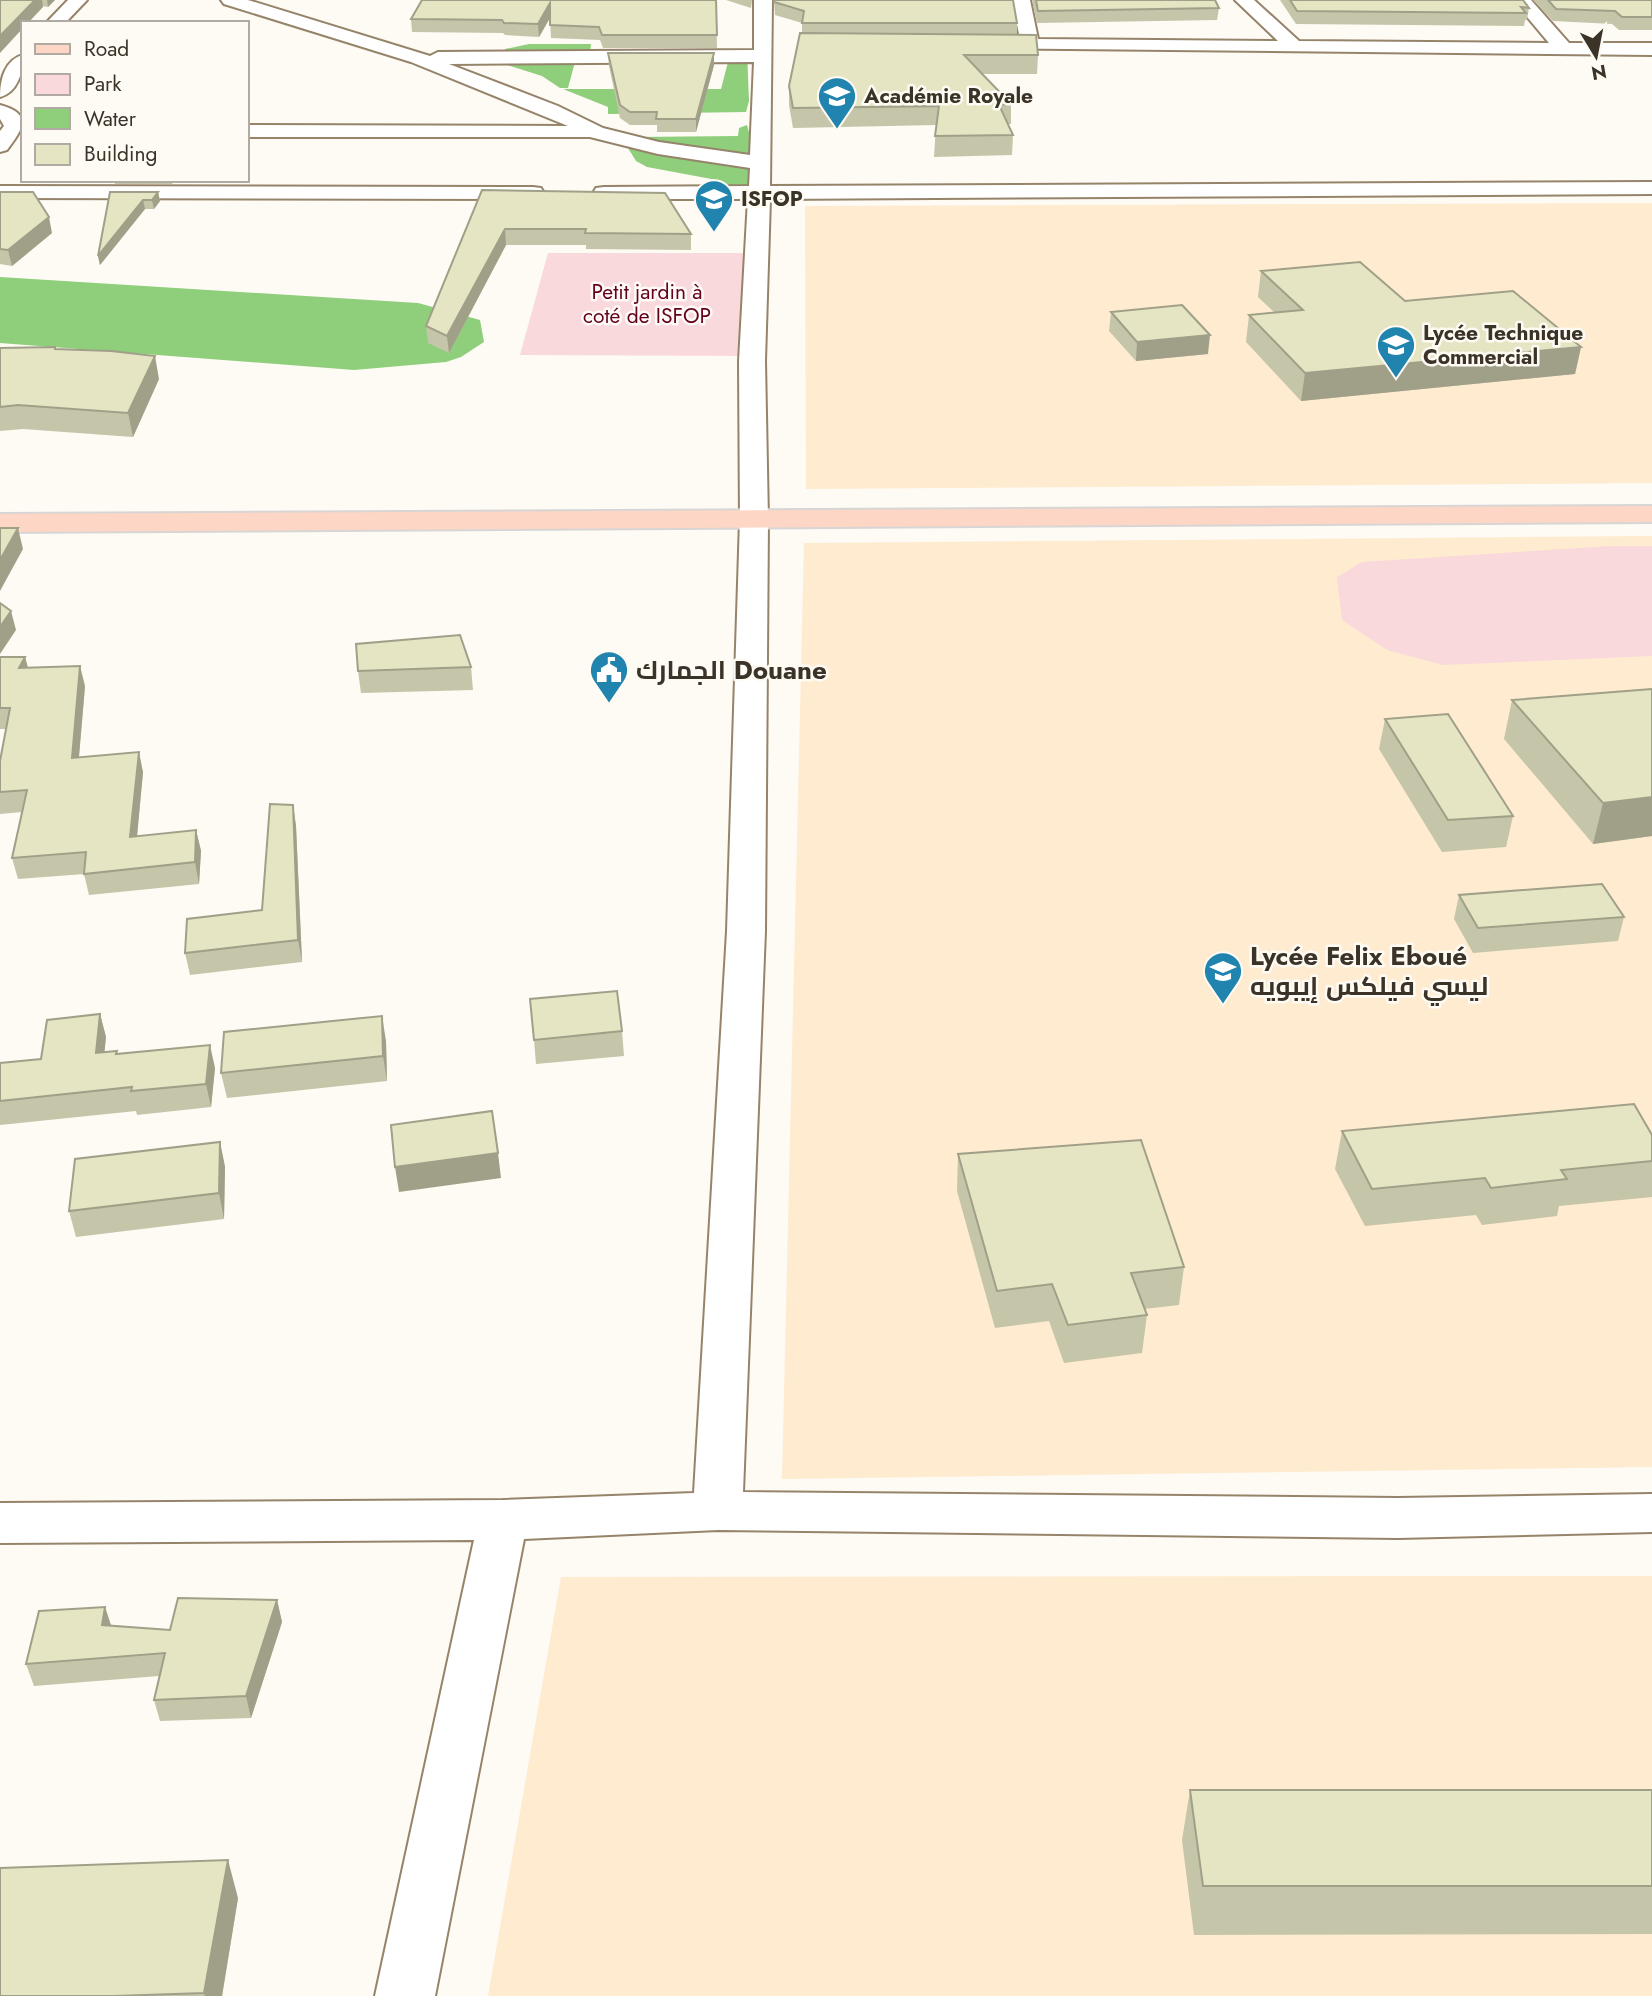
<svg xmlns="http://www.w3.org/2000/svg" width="1652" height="1996" font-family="Jost,Cairo,sans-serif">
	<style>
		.built { fill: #ffebcf }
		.green { fill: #f9d9db }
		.water { fill: #8fce7b }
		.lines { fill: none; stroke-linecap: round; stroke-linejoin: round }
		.minor-casing { stroke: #96846a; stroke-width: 4 }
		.major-casing { stroke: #d8d6d4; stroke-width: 4 }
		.minor { fill: #fff; fill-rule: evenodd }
		.major { fill: #fdd6c5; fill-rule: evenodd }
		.wall { fill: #c5c5a9 }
		.shaded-wall { fill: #a0a089 }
		.building { fill: #e5e5c4; stroke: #a0a089; stroke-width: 2 }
		.labels { text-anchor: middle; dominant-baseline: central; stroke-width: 5; stroke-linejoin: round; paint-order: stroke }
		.far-poi-label { font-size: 21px; font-weight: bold; fill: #3b3328; stroke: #fefaf4; text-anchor: start }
		.far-park-label { font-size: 21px; fill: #64001f; stroke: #fefaf4 }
		.poi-label { font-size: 26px; font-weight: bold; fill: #3b3328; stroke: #fefaf4; text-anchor: start }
	</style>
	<rect width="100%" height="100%" fill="#fefaf4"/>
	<g class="built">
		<polygon points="1652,203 1652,483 806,489 805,206"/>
		<polygon points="1652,536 1652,1467 782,1479 804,543"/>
		<polygon points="1652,1576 1652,1996 488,1996 561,1577"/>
	</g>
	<g class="green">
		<polygon points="548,253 764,253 757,356 520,355"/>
		<polygon points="1611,546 1652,546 1652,656 1443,665 1387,650 1342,620 1337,577 1362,562"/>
	</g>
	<g class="water">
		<polygon points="529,44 591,44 590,53 747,51 749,101 746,112 608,114 608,107 563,89 721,89 728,62 575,62 568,88 560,88 542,76 507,65 504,62 505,49"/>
		<polygon points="747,125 751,139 749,189 724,189 717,180 647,167 636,161 628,148 613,141 636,137 738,136 739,128"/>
		<polygon points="0,277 418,303 480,320 484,342 461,357 446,362 354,370 0,343"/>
	</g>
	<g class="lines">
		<g class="minor-casing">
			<g id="minor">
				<polygon points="68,0 87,0 65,23 46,23"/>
				<path d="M221 0H248L430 56 438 52 754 50V0H772L770 186 1652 182V194L770 199 765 361 768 520 765 931 743 1492 1398 1498 1652 1494V1532L1398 1538 718 1530 524 1539 435 1996H375L474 1540 0 1543V1503L503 1500 694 1493 727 931 740 520 739 361 748 199H604L596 198 593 193 596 188 604 187 749 186 750 168 658 154 590 137H247V125L568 126 411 62 224 4ZM754 62 750 155 659 142 603 128 558 106 449 64Z"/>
				<polygon points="1012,0 1030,0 1038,39 1278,41 1235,0 1254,0 1299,41 1549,43 1513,0 1531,0 1569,43 1652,43 1652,55 979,48 977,44 986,38 1020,39"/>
				<path d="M23 55C23 72 18 92 0 97 0 81 4 60 23 55Z"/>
				<path d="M0 105C34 114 22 130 7 150L0 152V131L4 126 0 119Z"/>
				<polygon points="0,186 533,187 541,188 544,193 541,198 533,199 0,198"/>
			</g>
		</g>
		<g class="major-casing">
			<polygon id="major" points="1652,506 1652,522 0,532 0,514"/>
		</g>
		<use href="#minor" class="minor"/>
		<use href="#major" class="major"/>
	</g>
	<g class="wall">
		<polygon points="0,0 55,0 48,7"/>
		<polygon points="716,0 717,48 603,48 600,40 551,38 550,18 539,37 505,35 503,33 412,32 411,19"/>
		<polygon points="726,0 752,0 751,8"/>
		<polygon points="774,0 1017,23 1017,35 1038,55 1037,74 982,74 1011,104 1011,124 1008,124 1013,135 1012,155 934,157 936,125 793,128 789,105 789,86 802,33 802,23 775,15"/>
		<polygon points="1032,0 1215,0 1219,8 1217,20 1037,23"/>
		<polygon points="1280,0 1523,0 1529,8 1527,20 1525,20 1524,26 1296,24"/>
		<polygon points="1533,0 1652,0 1652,30 1619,30 1612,24 1553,21"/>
		<polygon points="608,53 714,53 714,65 696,132 657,132 657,125 630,125 620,118 609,66"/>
		<polygon points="115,180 175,180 172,184 115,184"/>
		<polygon points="482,190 691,234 691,250 586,249 586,245 506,245 449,353 428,343 426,326"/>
		<polygon points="0,192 52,233 12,266 0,264"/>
		<polygon points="110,192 158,192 160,201 154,209 145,209 100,265 98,256"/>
		<polygon points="1261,271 1405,301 1581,347 1575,374 1301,401 1246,342 1249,315 1275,313 1258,297"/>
		<polygon points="1111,312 1208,354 1136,361 1109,331"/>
		<polygon points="0,348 55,349 159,379 133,437 23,429 0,431"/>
		<polygon points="0,657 25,657 28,667 85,686 79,757 143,772 137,836 196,830 201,851 199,884 89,895 84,874 18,879 12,858 22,812 0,814 0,761 6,729 0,729"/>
		<polygon points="471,667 473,690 361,693 358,671"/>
		<polygon points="1652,689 1652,836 1593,844 1504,739 1512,700"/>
		<polygon points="1385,719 1513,816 1506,847 1442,852 1379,749"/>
		<polygon points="293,805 296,826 302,962 190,975 185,953 262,910"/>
		<polygon points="1459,895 1624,917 1618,941 1473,953 1454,919"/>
		<polygon points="100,1014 106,1037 104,1052 215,1068 211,1107 137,1115 136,1111 0,1125 0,1063 41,1059"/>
		<polygon points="622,1031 624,1056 536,1064 534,1040"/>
		<polygon points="386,1041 387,1081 227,1098 221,1073"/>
		<polygon points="1342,1131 1652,1135 1652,1197 1559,1206 1557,1216 1482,1225 1476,1215 1365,1226 1335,1169"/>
		<polygon points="220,1142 225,1167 224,1219 76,1237 69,1211"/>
		<polygon points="958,1154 1184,1267 1179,1305 1144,1309 1147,1315 1142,1353 1064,1363 1049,1321 995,1328 957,1191"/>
		<polygon points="277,1600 282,1622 251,1718 160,1721 154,1700 159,1676 34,1686 26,1664 105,1607 111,1625 170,1630"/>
		<polygon points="1190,1790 1652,1790 1652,1934 1194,1935 1182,1840"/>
		<polygon points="238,1898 222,1996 0,1996"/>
	</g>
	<g class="shaded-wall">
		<polygon points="35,0 42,0 43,7 28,23 23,23 23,28 0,53 0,36"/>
		<polygon points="47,0 55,0 48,7"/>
		<polygon points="550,3 551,16 539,37 538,24"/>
		<polygon points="714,53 714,65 696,132 696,119"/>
		<polygon points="158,192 160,201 154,209 152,200"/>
		<polygon points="143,200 145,209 100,265 98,256"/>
		<polygon points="49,217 52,233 12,266 8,250"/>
		<polygon points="505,229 506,245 449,353 447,336"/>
		<polygon points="1210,335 1208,354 1136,361 1137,342"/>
		<polygon points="1581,347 1575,374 1301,401 1305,373"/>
		<polygon points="155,356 159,379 133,437 128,413"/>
		<polygon points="18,528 23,549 0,591 0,560"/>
		<polygon points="11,611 16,630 0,654 0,627"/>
		<polygon points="25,657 30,677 19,668"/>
		<polygon points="80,666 85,686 77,779 72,758"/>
		<polygon points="139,752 143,772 135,858 130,837"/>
		<polygon points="1652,797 1652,836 1593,844 1603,803"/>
		<polygon points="293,805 296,826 302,962 298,940"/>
		<polygon points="196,830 201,851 199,884 195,862"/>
		<polygon points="100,1014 106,1037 102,1077 96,1053"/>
		<polygon points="382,1016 386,1041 387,1081 383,1056"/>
		<polygon points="210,1045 215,1068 211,1107 206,1084"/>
		<polygon points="220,1142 225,1167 224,1219 219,1193"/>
		<polygon points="498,1153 501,1178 399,1192 395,1167"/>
		<polygon points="277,1600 282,1622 251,1718 246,1696"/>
		<polygon points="105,1607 112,1629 102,1625"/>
		<polygon points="228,1860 238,1898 222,1996 205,1996 204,1993"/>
	</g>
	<g class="building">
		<polygon points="0,0 35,0 0,36"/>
		<polygon points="422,0 716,0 717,35 602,35 599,27 550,25 550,3 538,24 504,23 502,20 411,19"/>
		<polygon points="774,0 1013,0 1017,23 802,23 804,11 774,2"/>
		<polygon points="1036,0 1215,0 1219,8 1038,11"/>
		<polygon points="1290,0 1523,0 1529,8 1521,7 1526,13 1297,11"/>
		<polygon points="1548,0 1652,0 1652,17 1622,17 1615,11 1556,9"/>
		<polygon points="800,33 1036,35 1038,55 964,55 1011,104 999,105 1013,135 935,136 939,106 793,108 789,86"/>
		<polygon points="608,53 714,53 696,119 656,119 657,112 630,112 620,105"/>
		<polygon points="482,190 665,193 691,234 585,233 586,229 505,229 447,336 426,326"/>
		<polygon points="0,192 33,192 49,217 8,250 0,249"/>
		<polygon points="110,192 158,192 152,200 143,200 98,256"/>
		<polygon points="1360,262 1405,301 1513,291 1581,347 1305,373 1249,315 1303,310 1261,271"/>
		<polygon points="1182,305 1210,335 1137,342 1111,312"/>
		<polygon points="55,347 55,349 111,351 155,356 128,413 18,405 0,407 0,348"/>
		<polygon points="0,528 18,528 0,560"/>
		<polygon points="0,603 11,611 0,627"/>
		<polygon points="460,635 471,667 358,671 356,644"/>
		<polygon points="0,657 25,657 19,668 80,666 72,758 139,752 130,837 196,830 195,862 84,874 86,852 12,858 27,790 0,792 0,761 10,708 0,708"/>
		<polygon points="1652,689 1652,797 1603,803 1512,700"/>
		<polygon points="1448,714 1513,816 1448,820 1385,719"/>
		<polygon points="270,804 293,805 298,940 185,953 187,919 262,910"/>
		<polygon points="1602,884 1624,917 1478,928 1459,895"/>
		<polygon points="617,991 622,1031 534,1040 530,999"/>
		<polygon points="100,1014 96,1053 117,1051 116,1054 210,1045 206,1084 131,1091 132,1087 0,1101 0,1063 41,1059 47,1020"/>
		<polygon points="382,1016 383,1056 221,1073 224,1032"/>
		<polygon points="1634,1104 1652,1135 1652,1161 1561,1170 1567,1179 1491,1188 1485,1178 1372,1189 1342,1131"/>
		<polygon points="492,1111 498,1153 395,1167 391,1125"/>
		<polygon points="1141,1140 1184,1267 1131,1273 1147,1315 1068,1325 1052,1284 997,1291 958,1154"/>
		<polygon points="220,1142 219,1193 69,1211 75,1159"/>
		<polygon points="178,1598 277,1600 246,1696 154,1700 165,1653 26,1664 39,1611 105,1607 102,1625 170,1630"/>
		<polygon points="1190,1790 1652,1790 1652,1886 1203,1886"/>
		<polygon points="228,1860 204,1993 115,1996 0,1996 0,1868"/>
	</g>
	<defs>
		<g id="university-pin" transform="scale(2.0125)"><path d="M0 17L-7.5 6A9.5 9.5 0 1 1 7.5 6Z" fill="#2084ae" stroke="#fefaf4"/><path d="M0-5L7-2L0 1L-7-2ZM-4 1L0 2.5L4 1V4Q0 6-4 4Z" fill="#fff"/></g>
		<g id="school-pin" transform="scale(2.0125)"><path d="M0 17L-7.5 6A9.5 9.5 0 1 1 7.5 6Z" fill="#2084ae" stroke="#fefaf4"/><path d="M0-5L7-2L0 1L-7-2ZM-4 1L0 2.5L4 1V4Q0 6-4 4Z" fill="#fff"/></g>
		<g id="civic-pin" transform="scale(2.0125)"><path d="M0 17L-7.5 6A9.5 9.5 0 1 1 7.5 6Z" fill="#2084ae" stroke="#fefaf4"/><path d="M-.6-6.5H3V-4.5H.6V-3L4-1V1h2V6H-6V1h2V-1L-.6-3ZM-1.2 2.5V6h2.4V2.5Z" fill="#fff"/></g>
	</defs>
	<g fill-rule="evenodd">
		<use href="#university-pin" x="837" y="96"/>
		<use href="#university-pin" x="714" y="199"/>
		<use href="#school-pin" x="1396" y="345"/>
		<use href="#civic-pin" x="609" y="670"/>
		<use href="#school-pin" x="1223" y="971"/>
	</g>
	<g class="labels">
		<g class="far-poi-label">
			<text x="864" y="96">Académie Royale</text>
			<text x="741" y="199">ISFOP</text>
			<text x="1423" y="333">Lycée Technique<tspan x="1423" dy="24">Commercial</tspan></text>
		</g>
		<g class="far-park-label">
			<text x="647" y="292">Petit jardin à<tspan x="647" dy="24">coté de ISFOP</tspan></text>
		</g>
		<g class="poi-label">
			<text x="636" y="670">الجمارك Douane</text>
			<text x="1250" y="956">Lycée Felix Eboué<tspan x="1250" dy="30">ليسي فيلكس إيبويه</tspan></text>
		</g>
	</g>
	<rect x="21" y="21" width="228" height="161" fill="#fefaf4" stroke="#b0aaa2" stroke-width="2"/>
	<rect x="35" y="44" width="35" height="10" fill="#fdd6c5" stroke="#b0aaa2" stroke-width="2"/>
	<text x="84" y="56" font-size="21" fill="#3b3328">Road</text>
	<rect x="35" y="74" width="35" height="21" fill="#f9d9db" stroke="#b0aaa2" stroke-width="2"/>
	<text x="84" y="91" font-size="21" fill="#3b3328">Park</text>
	<rect x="35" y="108" width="35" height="21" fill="#8fce7b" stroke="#b0aaa2" stroke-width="2"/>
	<text x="84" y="126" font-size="21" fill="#3b3328">Water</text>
	<rect x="35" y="144" width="35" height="21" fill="#e5e5c4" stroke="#b0aaa2" stroke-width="2"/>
	<text x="84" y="161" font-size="21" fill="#3b3328">Building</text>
	<g transform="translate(1596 56) rotate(170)" stroke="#fefaf4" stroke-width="5" paint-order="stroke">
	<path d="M0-5L12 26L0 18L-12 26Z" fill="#3b3328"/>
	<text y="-10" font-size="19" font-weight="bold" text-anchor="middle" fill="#3b3328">N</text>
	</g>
</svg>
